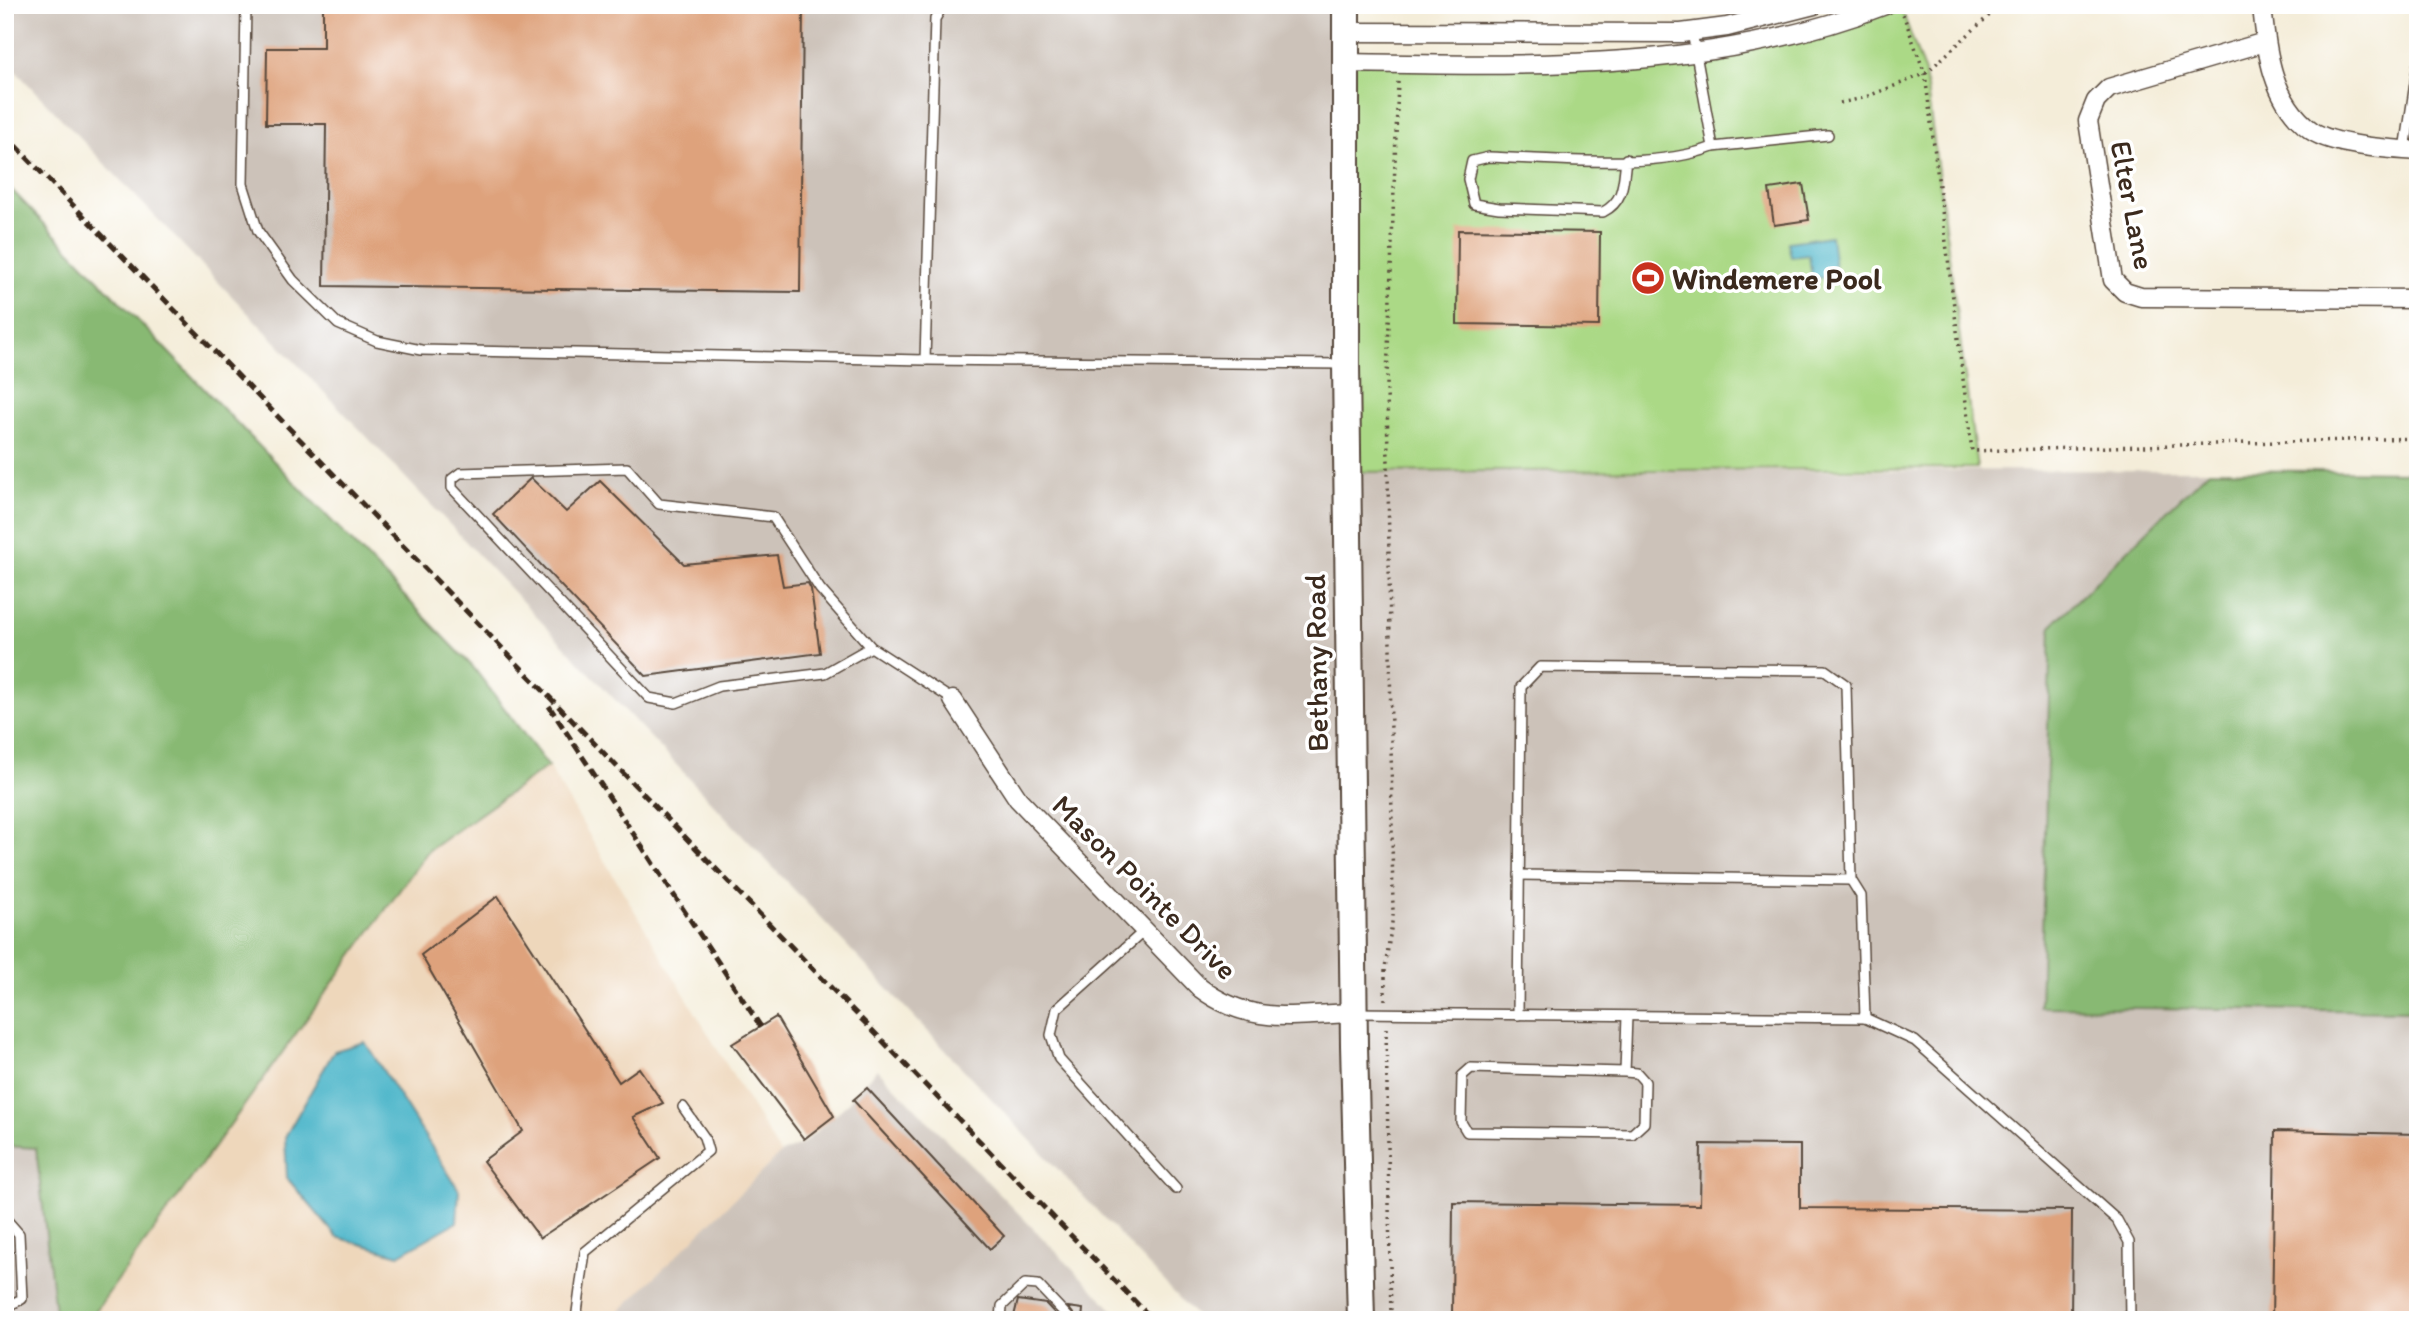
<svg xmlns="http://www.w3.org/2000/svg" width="2423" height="1325" font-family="Itim,sans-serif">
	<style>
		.built { fill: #eed7bb }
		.industrial { fill: #ccc2b9 }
		.green { fill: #abd986; stroke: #738252; stroke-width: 2 }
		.forest { fill: #88b973; stroke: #627248; stroke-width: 2 }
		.water { fill: #4bb5c9; stroke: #437074; stroke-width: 2 }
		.building { fill: #dea27c }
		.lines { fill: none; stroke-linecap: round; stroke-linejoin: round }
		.lane-casing { stroke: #57473a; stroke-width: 12 }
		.street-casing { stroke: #57473a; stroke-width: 21 }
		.secondary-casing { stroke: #57473a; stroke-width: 30 }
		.path { stroke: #57473a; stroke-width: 3.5; stroke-dasharray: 2 5; stroke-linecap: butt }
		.lane { stroke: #fff; stroke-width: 9 }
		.street { stroke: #fff; stroke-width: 18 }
		.secondary { stroke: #fff; stroke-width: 26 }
		.rail { stroke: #3b2a1e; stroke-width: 5; stroke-dasharray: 10 5; stroke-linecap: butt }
		.labels { text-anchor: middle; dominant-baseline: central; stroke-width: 7; stroke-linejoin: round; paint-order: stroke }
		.street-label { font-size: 30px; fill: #3b2a1e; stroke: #fff }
		.poi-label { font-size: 30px; font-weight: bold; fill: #3b2a1e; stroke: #fff; text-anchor: start }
	</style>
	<rect width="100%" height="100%" fill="#fff"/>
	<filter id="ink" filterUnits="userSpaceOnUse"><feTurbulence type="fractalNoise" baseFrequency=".0143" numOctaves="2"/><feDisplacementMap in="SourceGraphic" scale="14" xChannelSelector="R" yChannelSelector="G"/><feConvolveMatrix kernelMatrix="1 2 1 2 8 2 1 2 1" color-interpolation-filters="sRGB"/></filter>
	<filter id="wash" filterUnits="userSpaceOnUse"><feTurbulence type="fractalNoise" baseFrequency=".00686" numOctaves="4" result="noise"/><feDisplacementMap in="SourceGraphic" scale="28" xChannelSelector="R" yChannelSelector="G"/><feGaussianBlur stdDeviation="1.57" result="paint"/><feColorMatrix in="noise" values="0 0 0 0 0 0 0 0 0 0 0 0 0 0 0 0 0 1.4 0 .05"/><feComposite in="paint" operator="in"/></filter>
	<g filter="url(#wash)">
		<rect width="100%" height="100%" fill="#f4edd9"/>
		<polygon class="built" points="548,766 780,1154 617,1315 616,1320 89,1320 428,851"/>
		<g class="industrial">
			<polygon points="5,5 1346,5 1347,472 2209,470 2051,626 2040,1006 2418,1011 2418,1320 1200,1320 369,439 5,60"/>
			<polygon points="877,1069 1123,1320 616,1320 616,1315 780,1154 802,1144 845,1106"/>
			<polygon points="5,1146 36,1147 56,1320 5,1320"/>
		</g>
		<polygon class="green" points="1885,5 1900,5 1925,74 1977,468 1347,472 1345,63 1693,55"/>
		<g class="forest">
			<polygon points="5,183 473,667 548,766 428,851 89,1320 56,1320 36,1148 5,1146"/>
			<polygon points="2209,470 2418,472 2418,1011 2040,1007 2051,626"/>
		</g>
		<g class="water">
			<polygon points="1831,236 1836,276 1812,279 1809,255 1791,257 1788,242"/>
			<polygon points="365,1042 459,1190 457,1222 399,1255 337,1237 287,1178 285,1137 334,1051"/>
		</g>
		<g id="blocks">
			<g class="building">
				<polygon points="323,5 803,5 800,292 324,286 326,124 266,124 267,48 323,48"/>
				<polygon points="1803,184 1809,220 1774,225 1769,189"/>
				<polygon points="1458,230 1600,232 1599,326 1457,324"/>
				<polygon points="531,478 566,512 600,481 684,564 777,555 783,586 808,583 811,589 820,653 646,676 493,514"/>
				<polygon points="498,896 619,1082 639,1068 663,1103 633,1117 660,1158 540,1238 483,1161 523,1131 421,955"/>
				<polygon points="776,1017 834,1116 804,1139 732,1044"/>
				<polygon points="867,1088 1004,1236 990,1249 853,1100"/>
				<polygon points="2275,1131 2418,1134 2418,1320 2272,1320"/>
				<polygon points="1701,1144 1800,1145 1800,1208 2072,1210 2071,1320 1452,1320 1453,1202 1700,1205"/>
				<polygon points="1018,1300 1046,1304 1061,1320 1013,1320"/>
				<polygon points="1068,1307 1083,1309 1082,1320 1078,1320"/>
			</g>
		</g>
	</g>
	<g filter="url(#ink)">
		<use href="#blocks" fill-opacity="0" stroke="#57473a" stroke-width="2"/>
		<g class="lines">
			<g class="lane-casing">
				<g id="lane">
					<polyline points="246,5 243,184 258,231 293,280 338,324 377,341 421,350 925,360 1342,364"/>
					<polyline points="1713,147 1828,135"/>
					<polyline points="2405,150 2418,63"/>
					<path d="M1626 159C1623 181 1625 201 1603 212L1499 208 1474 204 1468 179 1472 161 1489 157C1555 159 1652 170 1713 147L1692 32"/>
					<polyline points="925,360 935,19 943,5"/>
					<polyline points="871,647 820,589 773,517 659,504 627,468 460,473 452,479 452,488 649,698 676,703 719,686 825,673 871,647 953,700"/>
					<polyline points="1519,875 1851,880"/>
					<polyline points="1144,931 1057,1009 1051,1035 1059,1059 1176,1189"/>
					<polyline points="1355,1013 1865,1018 1915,1041 2117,1220 2129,1242 2130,1320"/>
					<polyline points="1518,1015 1521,687 1540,667 1825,670 1846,685 1851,880 1861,896 1865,1018"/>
					<polyline points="1625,1072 1637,1073 1645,1082 1644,1123 1632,1134 1467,1132 1461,1122 1462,1076 1471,1068 1625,1072 1627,1016"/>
					<polyline points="5,1218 19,1234 22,1299 5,1307"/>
					<polyline points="576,1320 585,1252 708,1151 704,1137 683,1107"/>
					<polyline points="1001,1320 1002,1306 1025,1284 1038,1285 1071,1320"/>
				</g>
			</g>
			<g class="street-casing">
				<g id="street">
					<path d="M2262 5C2266 51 2272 102 2312 131 2335 146 2390 149 2418 151"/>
					<polyline points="1345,32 1681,33 1727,27 1814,5"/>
					<polyline points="2265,42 2109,88 2096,101 2088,121 2113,280 2125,292 2141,297 2418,299"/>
					<path d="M1345 63C1528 66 1711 73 1885 5"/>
					<path d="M953 700 1018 799 1200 988C1251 1026 1293 1015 1353 1013"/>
				</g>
			</g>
			<g class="secondary-casing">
				<polyline id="secondary" points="1346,5 1346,364 1354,1045 1361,1320"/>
			</g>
			<g class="path">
				<polyline points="1903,14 1925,74 1972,451 2418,438"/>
				<polyline points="1840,103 1863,98 1925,74 1993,12 1995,5"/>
				<polyline points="1385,1000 1385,968 1393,916 1387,378 1398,81"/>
				<polyline points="1386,1028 1391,1320"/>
			</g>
			<use href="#lane" class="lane"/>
			<use href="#street" class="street"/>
			<use href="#secondary" class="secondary"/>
			<g class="rail">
				<polyline points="5,135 1153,1320"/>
				<polyline points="549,706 761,1027"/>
			</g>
		</g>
	</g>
	<defs>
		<g id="stadium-disc" transform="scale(1.75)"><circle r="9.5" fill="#c8321e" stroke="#fff"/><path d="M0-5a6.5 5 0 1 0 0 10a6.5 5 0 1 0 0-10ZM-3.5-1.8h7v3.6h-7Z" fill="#fff"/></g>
	</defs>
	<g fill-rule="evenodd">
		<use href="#stadium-disc" x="1648" y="278"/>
	</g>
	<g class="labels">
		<g class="street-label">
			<text transform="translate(2133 205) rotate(79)">Elter Lane</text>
			<text transform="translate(1316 663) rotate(-91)">Bethany Road</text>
			<text transform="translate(1145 887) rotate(45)">Mason Pointe Drive</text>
		</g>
		<g class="poi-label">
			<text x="1672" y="278">Windemere Pool</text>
		</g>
	</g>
	<rect width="2423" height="1325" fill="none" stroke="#fff" stroke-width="28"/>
</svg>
